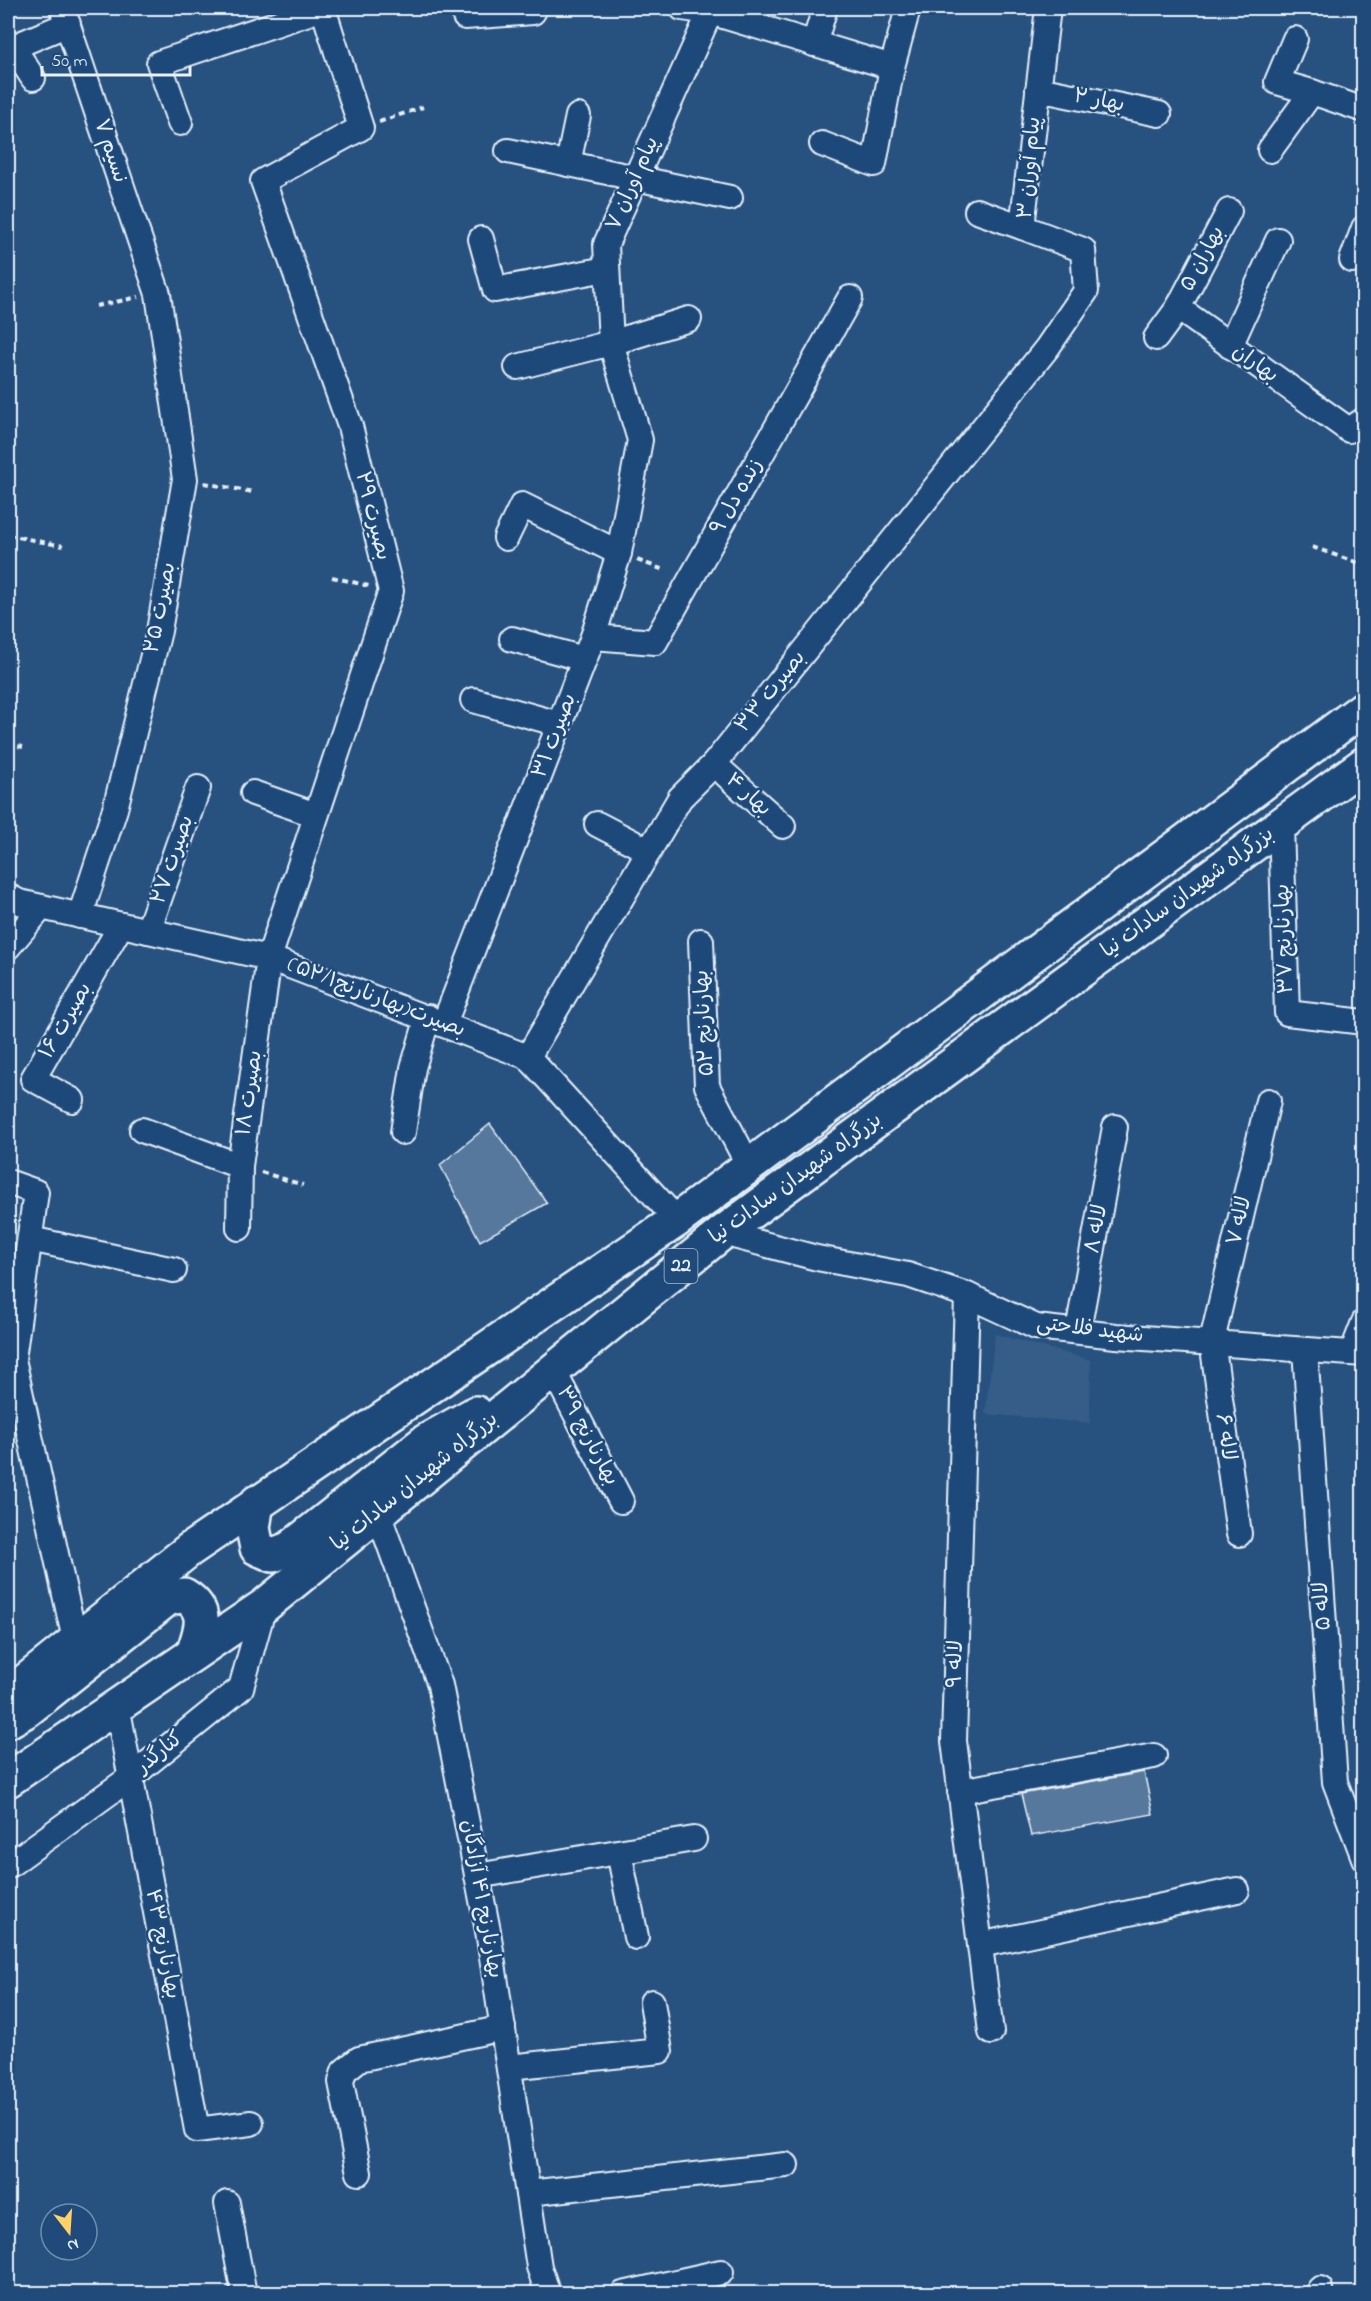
<svg xmlns="http://www.w3.org/2000/svg" width="1371" height="2301" font-family="'Indie Flower','Playpen Sans Arabic',sans-serif">
	<style>
		.built { fill: #355d88 }
		.building { fill: #57789d; stroke: #e8f1f8; stroke-width: 1.5 }
		.lines { fill: none; stroke-linecap: round; stroke-linejoin: round }
		.minor-casing { stroke: #e8f1f8; stroke-width: 28 }
		.highway-casing { stroke: #e8f1f8; stroke-width: 38 }
		.path { stroke: #e8f1f8; stroke-width: 4; stroke-dasharray: 6 4.5; stroke-linecap: butt }
		.minor { stroke: #1f4a7a; stroke-width: 24 }
		.highway { stroke: #1f4a7a; stroke-width: 33 }
		.labels { text-anchor: middle; dominant-baseline: central; stroke-width: 5; stroke-linejoin: round; paint-order: stroke }
		.shield { fill: #1f4a7a; stroke: #acbfd2; stroke-width: 1.5 }
		.shield-label { font-size: 20px; font-weight: bold; fill: #e8f1f8 }
		.street-label { font-size: 21px; fill: #e8f1f8; stroke: #1f4a7a }
	</style>
	<rect width="100%" height="100%" fill="#27517f"/>
	<filter id="ink" filterUnits="userSpaceOnUse"><feTurbulence type="fractalNoise" baseFrequency=".0167" numOctaves="2"/><feDisplacementMap in="SourceGraphic" scale="12" xChannelSelector="R" yChannelSelector="G"/><feConvolveMatrix kernelMatrix="1 2 1 2 8 2 1 2 1" color-interpolation-filters="sRGB"/></filter>
	<g filter="url(#ink)">
		<polygon class="built" points="995,1334 1091,1360 1090,1423 985,1414"/>
		<g class="building">
			<polygon points="490,1124 547,1203 480,1241 440,1165"/>
			<polygon points="1144,1772 1153,1814 1031,1836 1021,1794"/>
		</g>
		<g class="lines">
			<g class="minor-casing">
				<g id="minor">
					<polyline points="62,8 158,294 185,479 159,631 115,809 80,916"/>
					<polyline points="463,8 465,17 533,12 535,8"/>
					<polyline points="682,8 710,12 892,67 874,164 822,144"/>
					<polyline points="1295,39 1277,82 1312,92"/>
					<polyline points="814,44 825,8"/>
					<polyline points="892,67 907,12"/>
					<polyline points="33,78 13,47 68,24"/>
					<polyline points="1038,89 1159,114"/>
					<polyline points="180,123 159,63 323,8"/>
					<polyline points="1270,150 1312,92 1364,110"/>
					<polyline points="508,151 730,198"/>
					<polyline points="568,164 578,116"/>
					<polyline points="977,211 1022,227"/>
					<polyline points="481,239 495,290 606,269"/>
					<polyline points="1352,260 1364,228"/>
					<polyline points="1178,308 1229,211"/>
					<polyline points="1156,338 1178,308 1349,430 1364,420"/>
					<polyline points="1230,346 1278,240"/>
					<polyline points="517,367 611,343 689,319"/>
					<polyline points="506,538 522,505 619,553"/>
					<polyline points="593,637 655,642 850,298"/>
					<polyline points="512,639 584,659"/>
					<polyline points="473,700 559,724"/>
					<polyline points="714,764 783,826"/>
					<polyline points="253,793 316,815"/>
					<polyline points="597,824 649,851"/>
					<polyline points="1281,825 1287,1013 1364,1022"/>
					<polyline points="8,896 19,902 269,958 528,1057 677,1220"/>
					<polyline points="148,931 198,788"/>
					<polyline points="701,941 707,1086 749,1166"/>
					<polyline points="8,947 42,907"/>
					<polyline points="444,1024 593,637 619,553 640,440 611,343 606,244 712,8"/>
					<polyline points="528,1057 680,798 714,764 1047,348 1086,291 1083,250 1022,227 1048,8"/>
					<polyline points="72,1100 33,1079 121,925"/>
					<polyline points="142,1130 240,1166"/>
					<polyline points="403,1132 413,1068 428,1017"/>
					<polyline points="8,1182 36,1192 13,1359 75,1640"/>
					<polyline points="239,1228 240,1166 269,958 391,591 350,426 263,181 361,128 323,8"/>
					<polyline points="722,1233 817,1258 908,1275 967,1295 1036,1327 1116,1336 1364,1354"/>
					<polyline points="30,1239 174,1270"/>
					<polyline points="967,1295 954,1741 991,2032"/>
					<polyline points="1078,1331 1115,1127"/>
					<polyline points="1305,1350 1335,1782 1364,1858"/>
					<polyline points="1352,1353 1364,1322"/>
					<polyline points="553,1370 621,1501"/>
					<polyline points="378,1513 440,1685 488,1931 539,2267 548,2294"/>
					<polyline points="1239,1534 1212,1341 1268,1101"/>
					<polyline points="117,1705 197,2130 251,2123"/>
					<polyline points="960,1791 1154,1756"/>
					<polyline points="619,1852 636,1937"/>
					<polyline points="8,1866 131,1777 241,1688 264,1606"/>
					<polyline points="477,1876 694,1839"/>
					<polyline points="980,1945 1237,1890"/>
					<polyline points="509,2067 660,2051 652,2002"/>
					<polyline points="359,2173 341,2082 344,2071 359,2059 503,2028"/>
					<polyline points="528,2193 786,2165"/>
					<polyline points="227,2203 244,2294"/>
					<polyline points="623,2294 721,2272"/>
					<polyline points="1320,2294 1320,2289"/>
				</g>
			</g>
			<g class="highway-casing">
				<g id="highway">
					<polyline points="257,1502 253,1528 257,1548 273,1555 289,1549 426,1441 476,1413"/>
					<polyline points="8,1695 189,1550 677,1220 1364,708"/>
					<path d="M8 1721 27 1710 167 1599 184 1595C210 1611 201 1629 193 1654"/>
					<polyline points="8,1780 264,1606 722,1233 1364,764"/>
				</g>
			</g>
			<g class="path">
				<polyline points="379,122 423,107"/>
				<polyline points="96,306 139,297"/>
				<polyline points="204,483 253,492"/>
				<polyline points="8,535 63,546"/>
				<polyline points="1312,547 1364,565"/>
				<polyline points="637,560 664,570"/>
				<polyline points="332,577 369,586"/>
				<polyline points="8,744 23,747"/>
				<polyline points="261,1172 303,1185"/>
			</g>
			<use href="#minor" class="minor"/>
			<use href="#highway" class="highway"/>
		</g>
	</g>
	<g class="labels">
		<rect class="shield" x="664.5" y="1249" width="33" height="34" rx="4.5"/>
		<g class="shield-label">
			<text x="681" y="1266">22</text>
		</g>
		<g class="street-label">
			<text transform="translate(1099 101) rotate(11)">بهار ۲</text>
			<text transform="translate(110 151) rotate(72)">نسیم ۷</text>
			<text transform="translate(1030 168) rotate(-85)">پیام آوران ۳</text>
			<text transform="translate(633 184) rotate(-66)">پیام آوران ۷</text>
			<text transform="translate(1203 259) rotate(-62)">بهاران ۵</text>
			<text transform="translate(1255 364) rotate(35)">بهاران</text>
			<text transform="translate(737 497) rotate(-60)">زنده دل ۹</text>
			<text transform="translate(372 516) rotate(76)">بصیرت ۲۹</text>
			<text transform="translate(161 608) rotate(-79)">بصیرت ۲۵</text>
			<text transform="translate(771 692) rotate(-51)">بصیرت ۳۳</text>
			<text transform="translate(555 736) rotate(-69)">بصیرت ۳۱</text>
			<text transform="translate(748 795) rotate(42)">بهار ۴</text>
			<text transform="translate(173 860) rotate(-71)">بصیرت ۲۷</text>
			<text transform="translate(1188 893) rotate(-36)">بزرگراه شهیدان سادات نیا</text>
			<text transform="translate(1285 939) rotate(-92)">بهارنارنج ۳۷</text>
			<text transform="translate(376 998) rotate(21)">بصیرت(بهارنارنج۵۲/۱)</text>
			<text transform="translate(66 1021) rotate(-60)">بصیرت ۱۶</text>
			<text transform="translate(705 1023) rotate(-93)">بهارنارنج ۵۲</text>
			<text transform="translate(250 1093) rotate(-82)">بصیرت ۱۸</text>
			<text transform="translate(796 1179) rotate(-36)">بزرگراه شهیدان سادات نیا</text>
			<text transform="translate(1240 1221) rotate(-77)">لاله ۷</text>
			<text transform="translate(1097 1229) rotate(-80)">لاله ۸</text>
			<text transform="translate(1090 1330) rotate(7)">شهید فلاحتی</text>
			<text transform="translate(587 1436) rotate(62)">بهارنارنج ۳۹</text>
			<text transform="translate(1225 1437) rotate(82)">لاله ۶</text>
			<text transform="translate(415 1482) rotate(-39)">بزرگراه شهیدان سادات نیا</text>
			<text transform="translate(1323 1606) rotate(-94)">لاله ۵</text>
			<text transform="translate(956 1664) rotate(-88)">لاله ۹</text>
			<text transform="translate(160 1753) rotate(-39)">کنارگذر</text>
			<text transform="translate(481 1899) rotate(80)">بهارنارنج ۴۱ آزادگان</text>
			<text transform="translate(162 1944) rotate(79)">بهارنارنج ۴۳</text>
		</g>
	</g>
	<rect width="1371" height="2301" fill="none" stroke="#1f4a7a" stroke-width="30"/>
	<rect x="15" y="15" width="1341" height="2271" fill="none" stroke="#e8f1f8" stroke-width="2" filter="url(#ink)"/>
	<g transform="translate(69 2232) rotate(163)"><circle r="28" fill="#1f4a7a" stroke="#6f8dac" stroke-width="1.5"/>
	<path d="M0-4.5L10 22L0 15L-10 22Z" fill="#ffd166"/>
	<text y="-9" font-size="16" font-weight="bold" text-anchor="middle" fill="#e8f1f8">N</text>
	</g>
	<path d="M42 66v9h148v-9" fill="none" stroke="#e8f1f8" stroke-width="3"/>
	<text x="51" y="66" font-size="18" fill="#e8f1f8" stroke="#1f4a7a" stroke-width="4.5" paint-order="stroke">50 m</text>
</svg>
